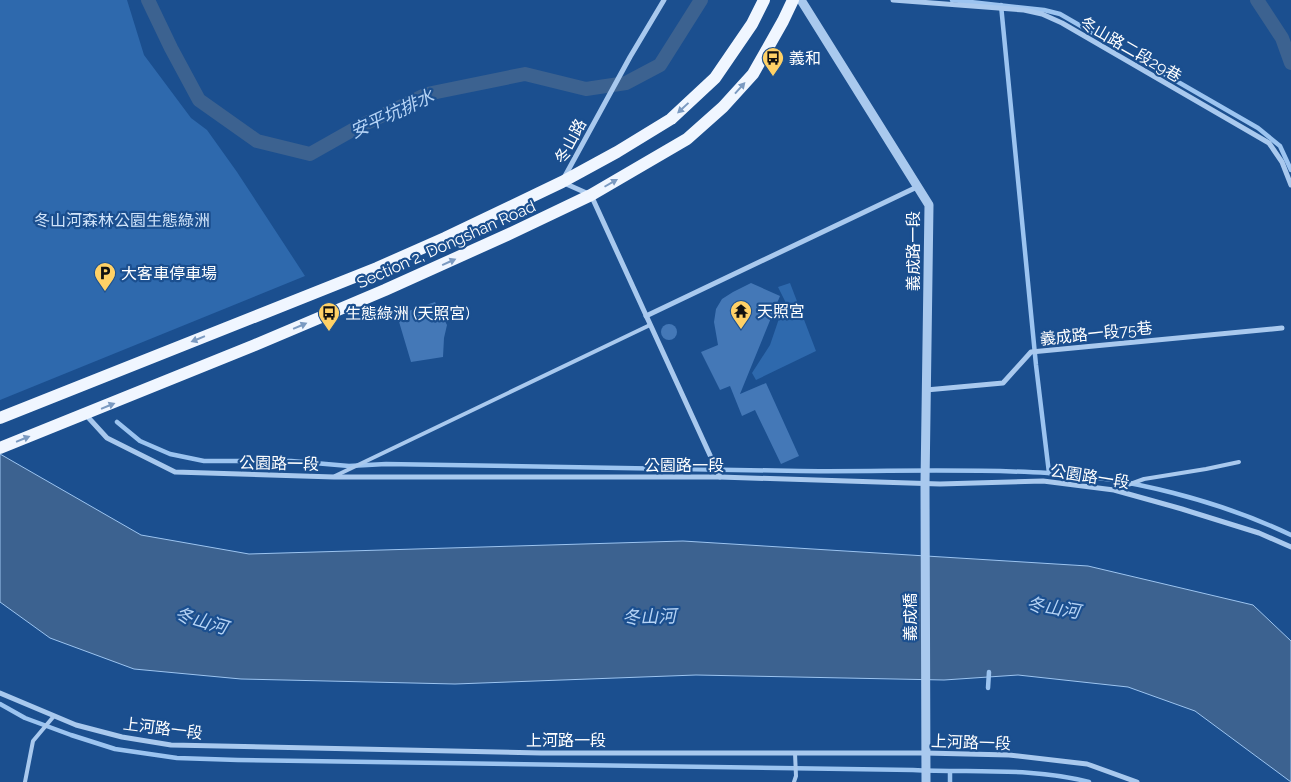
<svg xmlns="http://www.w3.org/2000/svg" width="1291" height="782" font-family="Raleway,'Noto Sans TC',sans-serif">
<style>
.green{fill:#2e69ad}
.water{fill:#3c6290;stroke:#9cc4f0}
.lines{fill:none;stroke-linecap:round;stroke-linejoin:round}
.stream{stroke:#9cc4f0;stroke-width:4.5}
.canal{stroke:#3c6290;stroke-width:14}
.building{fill:#4478b7}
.service{stroke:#a9c9ee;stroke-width:4}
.minor{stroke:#a9c9ee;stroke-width:5}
.tertiary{stroke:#a9c9ee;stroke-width:9}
.primary{stroke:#f0f6ff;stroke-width:12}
.oneway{fill:#7b9ac1}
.labels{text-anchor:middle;stroke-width:4.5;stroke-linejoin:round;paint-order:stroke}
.street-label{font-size:16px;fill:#fff;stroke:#1b4f8f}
.poi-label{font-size:16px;fill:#fff;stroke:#1b4f8f;text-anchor:start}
.park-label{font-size:16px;fill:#cfe3fa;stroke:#1b4f8f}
.water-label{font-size:18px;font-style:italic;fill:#b5d3f5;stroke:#1b4f8f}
</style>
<rect width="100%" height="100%" fill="#1b4f8f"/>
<g class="green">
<path d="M0 0H127L144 55 191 118 207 130 237 172 305 276 0 400Z"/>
<path d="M790 283 816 351 756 380 752 373 770 345 785 301 778 287Z"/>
</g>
<path class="water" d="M0 454 141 535 249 554 683 541 1088 566 1253 605 1291 641V782L1195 711 1128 687 1018 675 944 680 696 675 455 684 241 679 134 669 50 638 0 602Z"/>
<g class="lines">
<g class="stream">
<path d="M952 0 1044 10 1060 14 1258 128 1280 146 1291 170"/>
<path d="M1001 5 1036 365 1049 473"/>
<path d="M117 422 140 441 170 454 204 461H291L349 466 386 464C524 466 662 469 800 471 882 472 965 468 1048 473 1127 477 1220 501 1291 535"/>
<path d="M988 688 989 672"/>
<path d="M0 704 25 718 71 735 115 749 177 758 238 760 913 770C972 773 1032 767 1089 782"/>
<path d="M950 782V772"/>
</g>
<g class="canal">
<path d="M148 0 171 48 199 100 257 141 310 154 356 128 427 94 525 74 586 89 626 83 660 65 701 0"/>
<path d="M1257 0 1282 38 1291 63"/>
</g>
</g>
<g class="building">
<path d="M751 283 780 296 740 394 766 383 799 456 781 464 755 410 742 416 730 386 720 390 701 352 718 345 714 322 716 309 722 299 733 292Z"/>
<path d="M435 302 447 325 444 338 443 357 411 362 397 315Z"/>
<circle cx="669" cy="332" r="8"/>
</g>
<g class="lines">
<g class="service">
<path d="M335 476 650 325"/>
<path d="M1114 490 1144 479 1206 469 1239 462"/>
<path d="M25 782 33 741 54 716"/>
<path d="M794 782 796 776 795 753"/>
</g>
<g class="minor">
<path d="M893 0 1024 10 1042 14 1062 23 1269 143 1282 162 1291 185"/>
<path d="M565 176 630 57 664 0"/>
<path d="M564 183 591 195 720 477"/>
<path d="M646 316 917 187"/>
<path d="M926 390 1003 383 1031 352 1282 328"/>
<path d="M86 415 107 438 175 472 334 477H720L940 484 1043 481 1114 490 1182 509 1259 533 1291 547"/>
<path d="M0 693 76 725 122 737 171 745 541 753H925L1009 755 1087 764 1137 782"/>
</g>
<path class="tertiary" d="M801 0 929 205 925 483 926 782"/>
<g class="primary">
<path d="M0 418 377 268 445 238 562 182 617 152 671 119 715 78 752 24 764 0"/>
<path d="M0 448 255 345 385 290 507 235 591 195 687 139 723 107 753 74 783 21 793 0"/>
</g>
</g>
<defs><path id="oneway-solid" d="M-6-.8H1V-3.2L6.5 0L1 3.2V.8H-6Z" transform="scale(1.25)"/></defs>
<g class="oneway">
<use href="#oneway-solid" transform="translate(740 88) rotate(-48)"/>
<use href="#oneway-solid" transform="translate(683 108) rotate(137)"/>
<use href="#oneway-solid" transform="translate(611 183) rotate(-30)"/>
<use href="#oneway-solid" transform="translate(449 262) rotate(-24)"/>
<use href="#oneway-solid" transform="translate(300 326) rotate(-23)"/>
<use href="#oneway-solid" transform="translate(198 339) rotate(158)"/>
<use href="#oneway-solid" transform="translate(108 406) rotate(-22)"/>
<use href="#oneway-solid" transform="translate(23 439) rotate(-22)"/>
</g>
<defs>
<g id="bus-pin" transform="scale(1.125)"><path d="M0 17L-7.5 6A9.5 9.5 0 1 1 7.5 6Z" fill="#ffd166" stroke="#1b4f8f"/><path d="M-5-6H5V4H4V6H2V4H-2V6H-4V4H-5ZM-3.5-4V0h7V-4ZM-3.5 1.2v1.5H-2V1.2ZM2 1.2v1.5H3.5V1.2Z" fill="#111"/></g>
<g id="parking-pin" transform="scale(1.125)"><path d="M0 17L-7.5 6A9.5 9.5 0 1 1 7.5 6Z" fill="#ffd166" stroke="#1b4f8f"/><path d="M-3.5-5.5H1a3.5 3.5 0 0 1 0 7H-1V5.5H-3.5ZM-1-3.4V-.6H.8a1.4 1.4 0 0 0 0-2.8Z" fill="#111"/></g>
<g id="temple-pin" transform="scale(1.125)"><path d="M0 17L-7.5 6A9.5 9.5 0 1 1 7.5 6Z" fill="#ffd166" stroke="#1b4f8f"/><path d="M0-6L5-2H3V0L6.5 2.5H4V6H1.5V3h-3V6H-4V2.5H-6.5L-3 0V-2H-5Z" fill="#111"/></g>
</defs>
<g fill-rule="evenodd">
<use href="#bus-pin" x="773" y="58"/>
<use href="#parking-pin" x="105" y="273"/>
<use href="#temple-pin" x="741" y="311"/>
<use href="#bus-pin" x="329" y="313"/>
</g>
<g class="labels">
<g class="street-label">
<text transform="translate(1131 49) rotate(30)" y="6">冬山路二段29巷</text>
<text transform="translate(570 141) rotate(-62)" y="6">冬山路</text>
<text transform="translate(446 244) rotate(-24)" y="6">Section 2, Dongshan Road</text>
<text transform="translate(913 251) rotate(-90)" y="6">義成路一段</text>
<text transform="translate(1096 333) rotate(-6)" y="6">義成路一段75巷</text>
<text transform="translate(279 463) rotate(1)" y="6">公園路一段</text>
<text x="684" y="471">公園路一段</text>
<text transform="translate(1090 476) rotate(9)" y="6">公園路一段</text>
<text transform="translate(910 617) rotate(-90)" y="6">義成橋</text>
<text transform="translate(163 728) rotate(7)" y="6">上河路一段</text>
<text x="566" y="746">上河路一段</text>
<text transform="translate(971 742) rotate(2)" y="6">上河路一段</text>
</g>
<g class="poi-label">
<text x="789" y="64">義和</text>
<text x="121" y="279">大客車停車場</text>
<text x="757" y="317">天照宮</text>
<text x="345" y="319">生態綠洲 (天照宮)</text>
</g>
<g class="park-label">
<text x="122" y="226">冬山河森林公園生態綠洲</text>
</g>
<g class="water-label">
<text transform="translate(392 114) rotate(-25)" y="6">安平坑排水</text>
<text transform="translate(1053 608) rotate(9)" y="6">冬山河</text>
<text transform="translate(649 617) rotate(-2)" y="6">冬山河</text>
<text transform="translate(201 621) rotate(16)" y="6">冬山河</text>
</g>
</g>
</svg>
